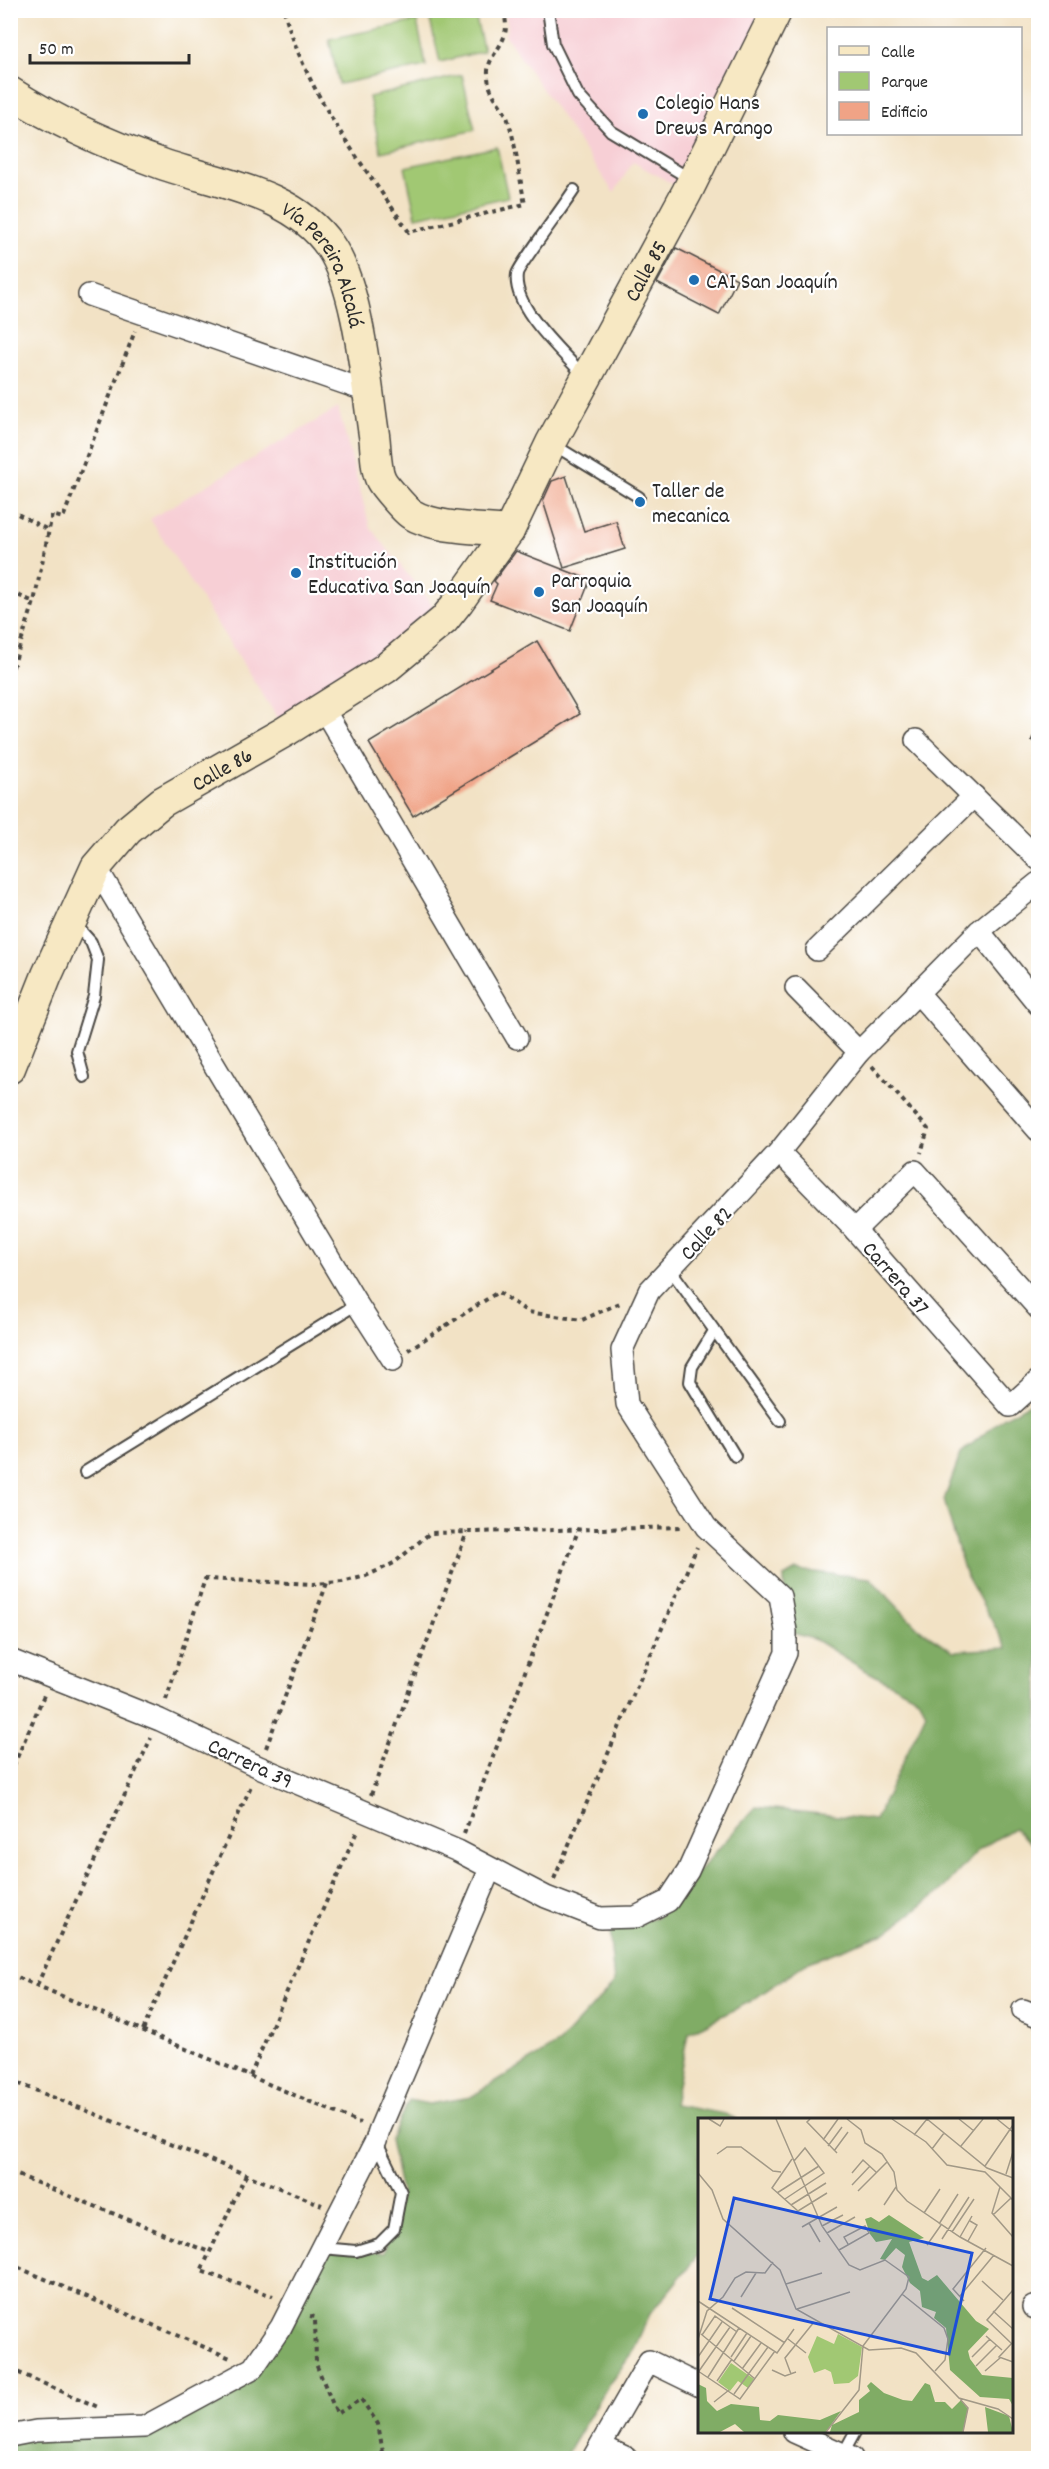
<svg xmlns="http://www.w3.org/2000/svg" width="1049" height="2469" font-family="Dekko,sans-serif">
<style>
.built{fill:#f7cfd5}
.green{fill:#a1c873;stroke:#667a4f;stroke-width:1.5}
.forest{fill:#80ac65;stroke:#566c48;stroke-width:1.5}
.building{fill:#f0a386}
.lines{fill:none;stroke-linecap:round;stroke-linejoin:round}
.lane-casing{stroke:#494642;stroke-width:14}
.street-casing{stroke:#494642;stroke-width:24}
.secondary-casing{stroke:#494642;stroke-width:33}
.path{stroke:#494642;stroke-width:4;stroke-dasharray:4.5 4.5;stroke-linecap:butt}
.lane{stroke:#fff;stroke-width:10}
.street{stroke:#fff;stroke-width:21}
.secondary{stroke:#f7e8c3;stroke-width:30}
.poi-dot{fill:#1f6fb2;stroke:#fff;stroke-width:2}
.labels{text-anchor:middle;stroke-width:4.5;stroke-linejoin:round;paint-order:stroke}
.poi-label{font-size:22px;fill:#2b2b2b;stroke:#fff;text-anchor:start}
.street-label{font-size:22px;fill:#2b2b2b;stroke:#fff}
.inset-road{fill:none;stroke:#a29987;stroke-width:1.5}
.view{fill:#1d4ed8;fill-opacity:0.15;stroke:#1d4ed8;stroke-width:3}
.inset-edge{fill:none;stroke:#2b2b2b;stroke-width:3}
</style>
<rect width="100%" height="100%" fill="#fff"/>
<filter id="ink" filterUnits="userSpaceOnUse"><feTurbulence type="fractalNoise" baseFrequency=".0167" numOctaves="2"/><feDisplacementMap in="SourceGraphic" scale="12" xChannelSelector="R" yChannelSelector="G"/><feConvolveMatrix kernelMatrix="1 2 1 2 8 2 1 2 1" color-interpolation-filters="sRGB"/></filter>
<filter id="wash" filterUnits="userSpaceOnUse"><feTurbulence type="fractalNoise" baseFrequency=".008" numOctaves="4" result="noise"/><feDisplacementMap in="SourceGraphic" scale="24" xChannelSelector="R" yChannelSelector="G"/><feGaussianBlur stdDeviation="1.35" result="paint"/><feColorMatrix in="noise" values="0 0 0 0 0 0 0 0 0 0 0 0 0 0 0 0 0 1.4 0 .05"/><feComposite in="paint" operator="in"/></filter>
<g filter="url(#wash)">
<rect width="100%" height="100%" fill="#f2e2c5"/>
<g class="built">
<path d="M504 11H777L687 192 633 162 614 193 505 35 508 26Z"/>
<path d="M338 408 370 527 444 620 286 731 150 519Z"/>
</g>
<g class="green">
<path d="M454 11H474L484 51 440 62 429 16Z"/>
<path d="M417 21 426 66 339 84 329 39Z"/>
<path d="M462 75 475 130 381 152 369 97Z"/>
<path d="M497 147 508 197 416 217 405 167Z"/>
</g>
<path class="forest" d="M1038 1399V1849L1014 1828 978 1850 942 1890 884 1934 806 1963 751 2001 688 2033 674 2105 725 2114 736 2119 700 2120 699 2254 650 2314 631 2355 609 2384 564 2458H11V2438L144 2427 250 2383 322 2248 384 2253 401 2192 390 2140 409 2100 429 2104 471 2097 559 2043 614 1983 609 1927 657 1917 756 1807 875 1820 926 1713 920 1699 863 1669 816 1640 786 1631 784 1577 796 1570 870 1578 919 1629 953 1651 1007 1648 965 1573 944 1500 961 1453 1003 1418Z"/>
<g id="blocks">
<g class="building">
<path d="M676 248 737 279 719 315 657 283Z"/>
<path d="M566 476 584 531 616 521 625 549 564 568 543 501 552 481Z"/>
<path d="M516 551 590 580 570 631 490 600 497 584 494 581Z"/>
<path d="M537 641 580 714 413 816 369 743Z"/>
</g>
</g>
</g>
<g filter="url(#ink)">
<use href="#blocks" fill-opacity="0" stroke="#494642" stroke-width="1.5"/>
<g class="lines">
<g class="lane-casing">
<g id="lane">
<path d="M548 10 553 44 578 95 611 131 692 180"/>
<path d="M574 190C566 203 518 267 517 274 512 308 563 352 584 376"/>
<path d="M554 445 639 497"/>
<path d="M74 923 91 942 98 960 94 996 77 1051 84 1077"/>
<path d="M670 1269 780 1421"/>
<path d="M714 1331 692 1367 690 1382 735 1456"/>
<path d="M85 1472 357 1304"/>
<path d="M322 2248 356 2251 379 2244 394 2229 401 2192 376 2141"/>
<path d="M843 2454 855 2432"/>
</g>
</g>
<g class="street-casing">
<g id="street">
<path d="M89 295 367 391"/>
<path d="M323 708 517 1038"/>
<path d="M916 740 1038 859"/>
<path d="M96 867 357 1304 393 1360"/>
<path d="M979 931 1038 1004"/>
<path d="M817 950 974 796"/>
<path d="M796 988 859 1052"/>
<path d="M917 992 1038 1130"/>
<path d="M779 1152 855 1230 1010 1406 1038 1381"/>
<path d="M855 1230 915 1171 1038 1308"/>
<path d="M10 1660 160 1720 259 1767 458 1851 546 1897 600 1918 636 1917 668 1901 688 1871 786 1653V1631L780 1596 706 1527 627 1404 622 1350 649 1291 779 1152 859 1052 979 931 1038 883"/>
<path d="M1023 2010 1038 2016"/>
<path d="M1033 2307 1038 2309"/>
<path d="M794 2432 852 2458"/>
<path d="M10 2436 36 2431 144 2427 253 2368 281 2327 376 2141 379 2131 490 1869"/>
<path d="M601 2446 627 2458"/>
<path d="M593 2458 649 2361 700 2386"/>
</g>
</g>
<g class="secondary-casing">
<g id="secondary">
<path id="s1" d="M10 92C58 123 108 145 162 164 219 184 293 192 330 246 359 288 366 383 374 435 376 448 375 468 381 480 384 486 405 510 411 514 435 529 481 528 509 531"/>
<path id="s2" d="M10 1068 47 975 96 867 128 830 162 802 286 731 386 668 444 620 459 601 509 531 551 443 687 192 777 10"/>
</g>
</g>
<g class="path">
<path d="M284 10C306 94 361 162 409 232L525 204C519 177 516 142 507 117 501 103 488 94 488 75 486 51 515 45 503 10"/>
<path d="M10 510 48 530"/>
<path d="M10 592 34 602"/>
<path d="M10 676 34 602 52 515 63 518 135 331"/>
<path d="M1038 729 1033 740 1038 746"/>
<path d="M872 1066 928 1129 921 1153"/>
<path d="M408 1350 498 1292 528 1312 582 1320 620 1303"/>
<path d="M166 1700 205 1579 313 1584 342 1582 366 1576 394 1563 430 1533 682 1527"/>
<path d="M266 1748 327 1583"/>
<path d="M10 1774 44 1695"/>
<path d="M371 1795 467 1532"/>
<path d="M464 1834 579 1528"/>
<path d="M554 1879 697 1547"/>
<path d="M10 1974 360 2123"/>
<path d="M37 1985 151 1738"/>
<path d="M143 2030 251 1786"/>
<path d="M250 2076 358 1829"/>
<path d="M10 2080 322 2205"/>
<path d="M10 2172 209 2252"/>
<path d="M246 2175 201 2271 273 2296"/>
<path d="M10 2264 230 2358"/>
<path d="M310 2316 315 2317 316 2364 337 2414 361 2399 378 2424 384 2458"/>
<path d="M10 2369 98 2407"/>
</g>
<use href="#lane" class="lane"/>
<use href="#street" class="street"/>
<use href="#secondary" class="secondary"/>
</g>
</g>
<g class="poi-dot">
<circle cx="643" cy="114" r="6"/>
<circle cx="694" cy="280" r="6"/>
<circle cx="640" cy="502" r="6"/>
<circle cx="296" cy="573" r="6"/>
<circle cx="539" cy="592" r="6"/>
</g>
<g class="labels">
<g class="poi-label">
<text x="655" y="109">Colegio Hans<tspan x="655" dy="25">Drews Arango</tspan></text>
<text x="706" y="288">CAI San Joaquín</text>
<text x="652" y="497">Taller de<tspan x="652" dy="25">mecanica</tspan></text>
<text x="308" y="568">Institución<tspan x="308" dy="25">Educativa San Joaquín</tspan></text>
<text x="551" y="587">Parroquia<tspan x="551" dy="25">San Joaquín</tspan></text>
</g>
<g class="street-label">
<text dy="8" stroke="none"><textPath href="#s1" startOffset="372">Vía Pereira Alcalá</textPath></text>
<text dy="8" stroke="none"><textPath href="#s2" startOffset="1052">Calle 85</textPath></text>
<text dy="8" stroke="none"><textPath href="#s2" startOffset="380">Calle 86</textPath></text>
<text transform="translate(705 1232) rotate(-47)" y="8">Calle 82</text>
<text transform="translate(897 1277) rotate(49)" y="8">Carrera 37</text>
<text transform="translate(251 1762) rotate(25)" y="8">Carrera 39</text>
</g>
</g>
<g transform="translate(698 2118)">
<rect width="315" height="315" fill="#f2e2c5"/>
<path d="M140 216 164 229 160 258 151 265 136 266 133 254 127 251 116 255 110 239 119 218 136 226ZM33 245 56 261 50 270 40 263 32 273 20 264Z" fill="#a1c873"/>
<path d="M191 97 226 120 211 124 224 160 230 163 239 157 278 203 291 211 270 233 272 241 284 257 315 260V288L311 281 282 279 252 252 248 210 236 200 238 194 224 189 222 173 212 165 204 149 207 137 198 130 187 142 182 141 194 121 178 124 172 116 167 101 173 99 181 104ZM173 264 186 275 205 282 214 283 227 265 232 267 237 284H247L254 291 263 282 270 291 265 314H132L134 307 161 294V282L172 273 169 268ZM0 266 8 270 9 283 19 293 33 286 61 289 62 302 72 303 80 297 122 302 143 293 128 314H46L37 306 22 314H0ZM287 289 311 298 315 314H290Z" fill="#80ac65"/>
<path class="inset-road" d="M11 1 22 8 26 1M78 1 124 108 151 147 162 152 187 142 211 159 208 171 165 228M112 1 109 4 139 35M149 1 163 12 167 25 184 36 196 54 199 72 209 83 262 119 315 148M194 1 228 24 249 47 287 54 315 82M229 1 289 50 315 60M261 1 276 13M299 1 315 14M216 17 229 1M125 22 140 1M130 28 144 9M263 28 285 1M234 31 246 15M136 33 150 14M19 36 29 29H43L75 53 83 54M94 41 74 70 100 93 129 75M287 48 315 7M0 55 14 72 25 101 82 152 98 191 171 232 203 230 218 235 261 280 300 291 315 301M154 55 165 42 178 54M308 56 315 34M154 67 172 48M302 69 294 95 315 119M160 73 189 44M79 75 121 48M87 81 126 55 107 30 96 43M93 87 128 65M186 87 198 69M226 95 242 71M295 97 313 80M111 105 122 124M241 106 260 76M124 108 145 97M104 109 139 89M254 114 276 81M129 115 157 99M262 119 274 98M244 121 271 79M270 123 279 107 272 103M229 127 243 107M141 132 171 115 167 108 146 119 150 126M284 163 305 182M88 166 124 155M204 176 246 210 250 221 247 242 237 253M262 178 296 137M43 179 58 155M0 183 79 235 96 211M266 183 255 171 288 130M34 190 87 225M99 191 152 174M295 193 315 211M3 216 57 261M4 217 17 198 39 214M288 218 304 232M0 221 9 193 25 179 37 160 48 154 67 155 75 144M90 221 108 235M313 225 289 202 315 172M314 225 301 239 315 244M0 239 24 204M33 239 49 215M274 239 292 221M36 243 53 218M278 248 299 227M44 251 63 225M74 252 87 258 98 254M0 253 42 281 77 233M1 253 32 209M287 253 302 240M93 256 87 240 116 204M10 259 41 210M19 263 34 241M36 276 70 229M262 281 270 290 265 314M16 284 31 272M128 314 161 272 165 228"/>
<path class="view" d="M36 80 274 135 251 236 12 181Z"/>
<rect width="315" height="315" class="inset-edge"/>
</g>
<rect width="1049" height="2469" fill="none" stroke="#fff" stroke-width="36"/>
<rect x="827" y="27" width="195" height="108" fill="#ffffff" stroke="#aaaaaa" stroke-width="1.5"/>
<rect x="839" y="46" width="30" height="9" fill="#f7e8c3" stroke="#aaaaaa" stroke-width="1.5"/>
<text x="881" y="57" font-size="18" fill="#2b2b2b">Calle</text>
<rect x="839" y="72" width="30" height="18" fill="#a1c873" stroke="#aaaaaa" stroke-width="1.5"/>
<text x="881" y="87" font-size="18" fill="#2b2b2b">Parque</text>
<rect x="839" y="102" width="30" height="18" fill="#f0a386" stroke="#aaaaaa" stroke-width="1.5"/>
<text x="881" y="117" font-size="18" fill="#2b2b2b">Edificio</text>
<path d="M30 54v9h159v-9" fill="none" stroke="#2b2b2b" stroke-width="3"/>
<text x="39" y="54" font-size="18" fill="#2b2b2b" stroke="#ffffff" stroke-width="4.5" paint-order="stroke">50 m</text>
</svg>
